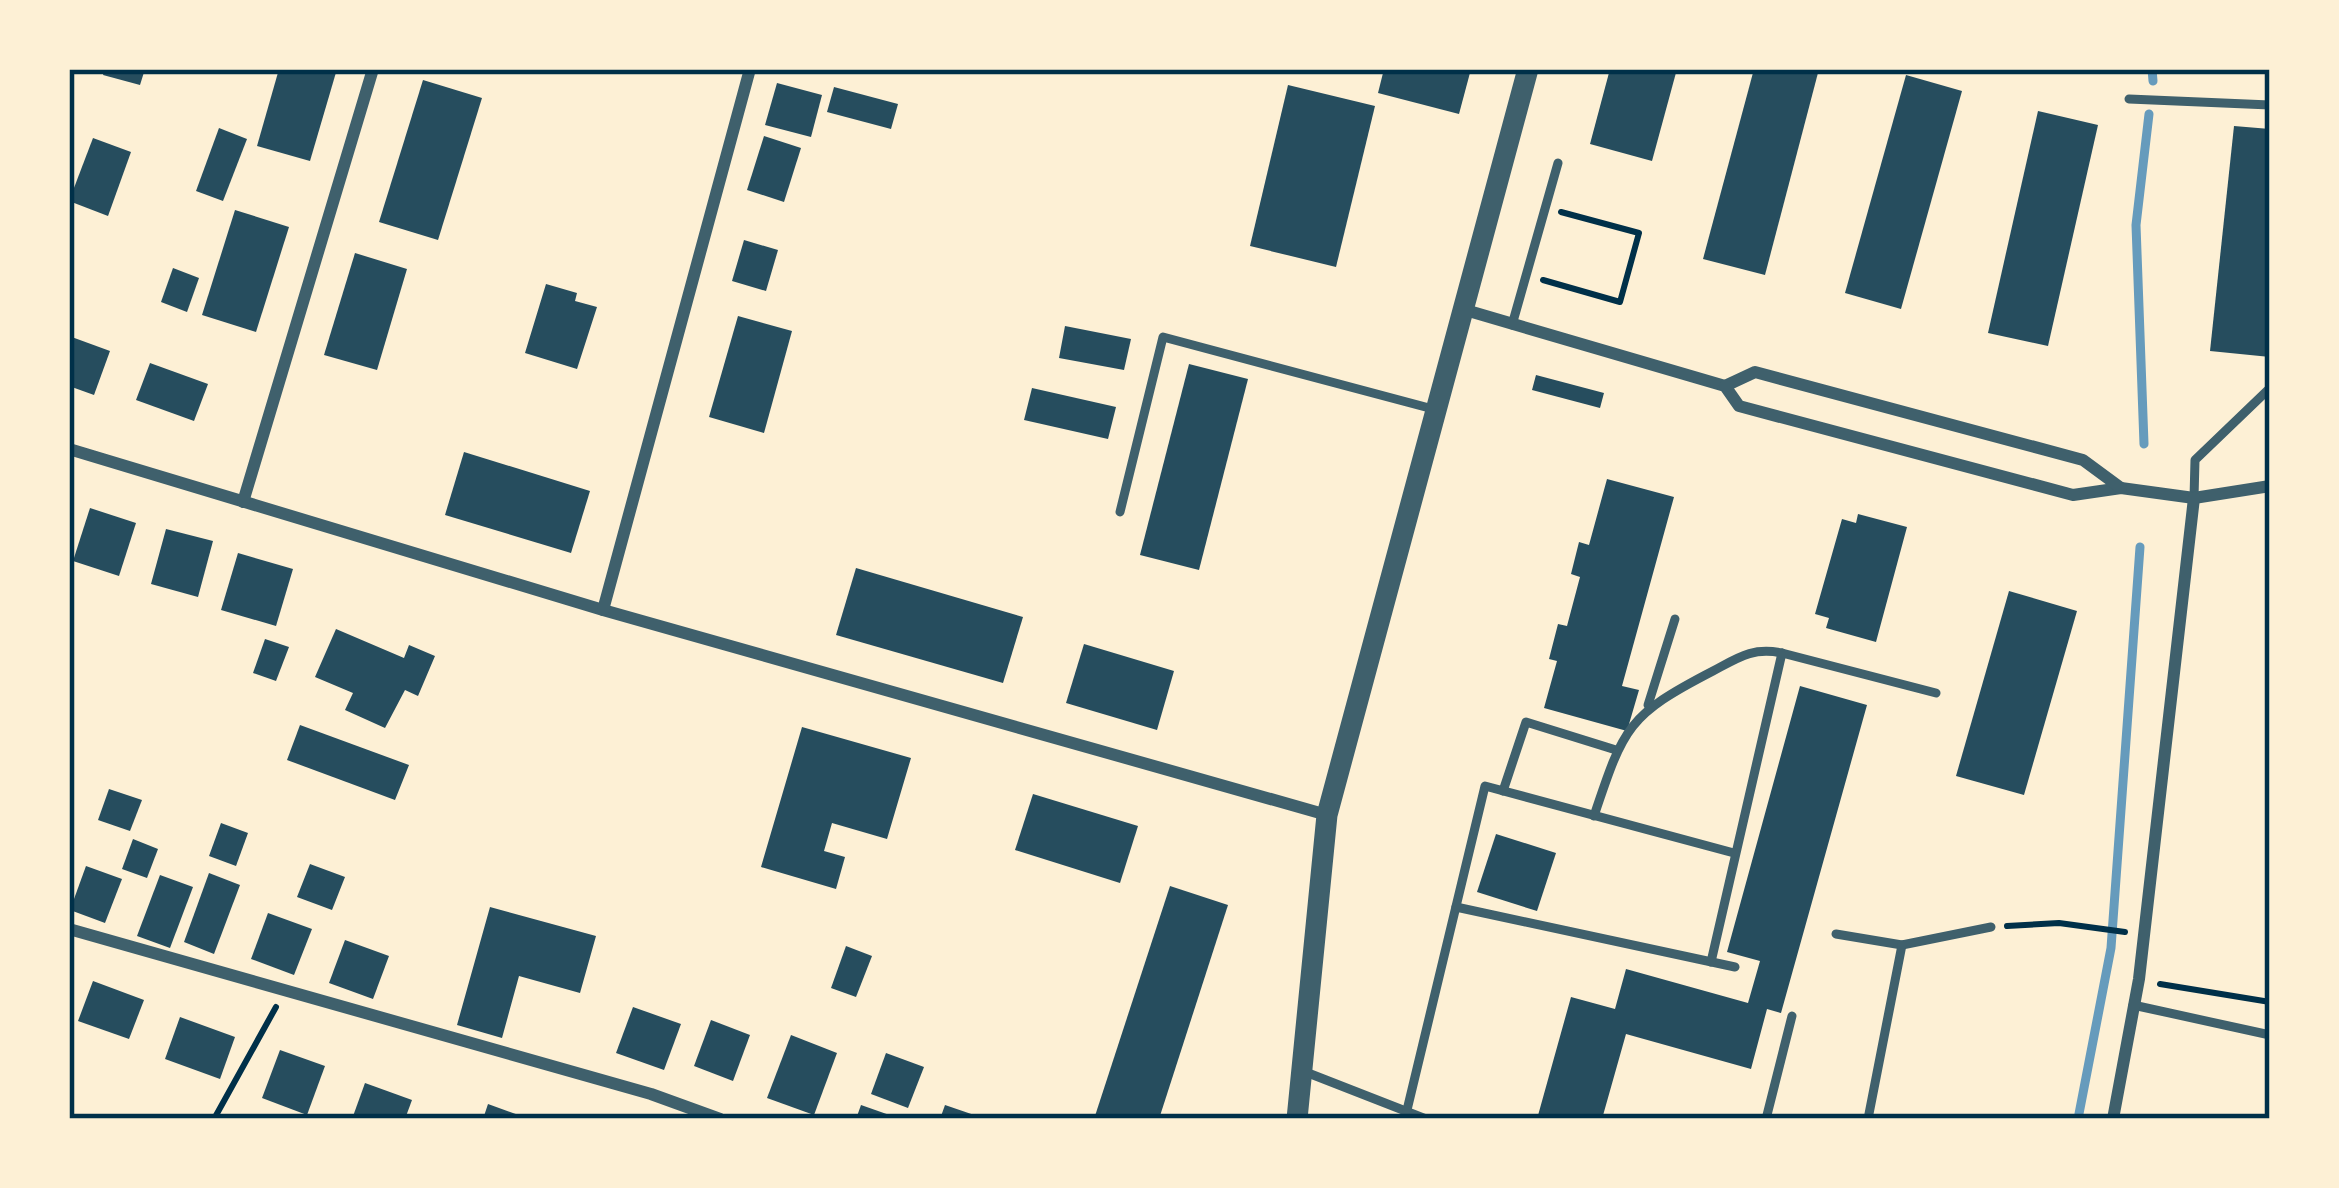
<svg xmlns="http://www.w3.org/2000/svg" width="2339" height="1188" font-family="Inter,sans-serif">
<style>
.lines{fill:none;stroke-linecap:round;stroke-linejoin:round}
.stream{stroke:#669bbc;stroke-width:9}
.building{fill:#264d5e}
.path{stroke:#003049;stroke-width:6}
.service{stroke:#3f606c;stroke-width:9}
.minor{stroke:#3f606c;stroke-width:12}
.tertiary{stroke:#3f606c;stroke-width:21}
.neatline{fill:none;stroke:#003049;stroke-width:4.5}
</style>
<rect width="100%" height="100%" fill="#fdf0d5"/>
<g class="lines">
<g class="stream">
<path d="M2152 69 2153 81"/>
<path d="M2144 444 2136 225 2149 114"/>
<path d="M2078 1119 2111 948 2140 547"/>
</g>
</g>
<g class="building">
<path d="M105 69H145L140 85 103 75Z"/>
<path d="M279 69H337L310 161 257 146Z"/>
<path d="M1384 69H1471L1459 114 1378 93Z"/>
<path d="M1610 69H1677L1652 161 1590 144Z"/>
<path d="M1754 69H1819L1765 275 1703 259Z"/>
<path d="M1906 75 1962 91 1901 309 1845 293Z"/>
<path d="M423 80 482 98 438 240 379 222Z"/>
<path d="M777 83 822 95 811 137 765 125Z"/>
<path d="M1288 85 1375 106 1336 267 1250 246Z"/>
<path d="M834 87 898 104 891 129 827 112Z"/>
<path d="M2038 111 2098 125 2048 346 1988 333Z"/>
<path d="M2234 126 2270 129V357L2210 351Z"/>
<path d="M219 128 247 139 223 201 196 191Z"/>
<path d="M764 136 801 148 784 202 747 190Z"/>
<path d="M93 138 131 152 108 216 69 201Z"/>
<path d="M235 210 289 227 256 332 202 315Z"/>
<path d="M744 240 778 250 766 291 732 281Z"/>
<path d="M355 253 407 269 377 370 324 355Z"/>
<path d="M173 268 199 278 187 312 161 302Z"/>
<path d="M546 284 577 293 575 301 597 307 577 369 525 353Z"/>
<path d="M738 316 792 331 764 433 709 417Z"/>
<path d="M1065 326 1131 339 1124 370 1059 358Z"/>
<path d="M69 336 110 351 94 395 69 386Z"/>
<path d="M150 363 208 384 194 421 136 400Z"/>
<path d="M1189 364 1248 379 1199 570 1140 555Z"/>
<path d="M1536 375 1604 393 1600 408 1532 390Z"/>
<path d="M1032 388 1116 407 1108 439 1024 420Z"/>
<path d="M464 452 590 491 571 553 445 515Z"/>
<path d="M1607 479 1674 497 1622 686 1639 690 1627 731 1544 708 1557 661 1549 659 1558 624 1567 626 1580 577 1571 574 1579 542 1589 545Z"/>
<path d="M90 508 136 523 119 576 73 561Z"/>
<path d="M1858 514 1907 527 1876 642 1826 628 1829 618 1815 614 1842 519 1856 523Z"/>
<path d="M166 529 213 541 198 597 151 584Z"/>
<path d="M238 553 293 569 276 626 221 610Z"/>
<path d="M856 568 1023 617 1003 683 836 635Z"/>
<path d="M2009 591 2077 611 2024 795 1956 776Z"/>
<path d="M336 629 404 658 409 645 435 656 418 696 405 690 385 728 345 710 353 693 315 677Z"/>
<path d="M265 639 289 647 276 681 253 673Z"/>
<path d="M1084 644 1174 671 1157 730 1066 703Z"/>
<path d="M1800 686 1867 705 1781 1013 1767 1009 1751 1069 1626 1034 1602 1119H1537L1571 997 1615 1009 1626 969 1748 1003 1760 961 1727 952Z"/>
<path d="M300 725 409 765 395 800 287 760Z"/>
<path d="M802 727 911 758 887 839 832 823 824 851 845 857 836 889 761 867Z"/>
<path d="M109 789 142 800 130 831 98 820Z"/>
<path d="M1033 794 1138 826 1120 883 1015 850Z"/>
<path d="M221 823 248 833 236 866 209 856Z"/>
<path d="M1496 834 1556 853 1537 911 1477 892Z"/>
<path d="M133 839 158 849 147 878 122 869Z"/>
<path d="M310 864 345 877 332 910 297 897Z"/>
<path d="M86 866 122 879 105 923 70 910Z"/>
<path d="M209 873 240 885 214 954 184 942Z"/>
<path d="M160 875 193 887 170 948 137 936Z"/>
<path d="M1170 886 1228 905 1159 1119H1094Z"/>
<path d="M490 907 596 936 580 993 519 976 502 1038 457 1025Z"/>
<path d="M268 913 312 929 294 975 251 959Z"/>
<path d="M345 940 389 956 373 999 329 983Z"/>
<path d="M846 946 872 956 856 997 831 988Z"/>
<path d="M93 981 144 1000 129 1039 78 1021Z"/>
<path d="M633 1007 681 1024 664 1070 616 1053Z"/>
<path d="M180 1017 235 1037 220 1079 165 1059Z"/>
<path d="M711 1020 750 1035 733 1081 694 1066Z"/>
<path d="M791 1035 837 1053 814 1115 767 1098Z"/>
<path d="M280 1050 325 1066 307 1115 262 1098Z"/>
<path d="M886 1053 924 1067 908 1108 871 1094Z"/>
<path d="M365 1083 412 1100 405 1119H352Z"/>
<path d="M488 1104 527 1118V1119H483Z"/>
<path d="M861 1105 898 1118V1119H856Z"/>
<path d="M945 1105 983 1118V1119H940Z"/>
</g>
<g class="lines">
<g class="path">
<path d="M1543 280 1620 302 1639 233 1561 212"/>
<path d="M2007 926 2059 923 2125 932"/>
<path d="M2160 984 2270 1002"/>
<path d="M214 1119 276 1007"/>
</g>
<g class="service">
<path d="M2129 99 2270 105"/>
<path d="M1512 325 1558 163"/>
<path d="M2194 498 2195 460 2270 388"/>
<path d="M1120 512 1163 337 1433 409"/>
<path d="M1648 705 1675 619"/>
<path d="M1503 791 1526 722 1616 750"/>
<path d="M1594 816C1624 726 1628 715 1713 671 1739 657 1753 647 1782 653"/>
<path d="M1456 907 1735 967"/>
<path d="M1836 934 1902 945 1991 927"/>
<path d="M1711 962 1782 653 1936 693"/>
<path d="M2133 1005 2270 1035"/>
<path d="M1303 1071 1426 1119"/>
<path d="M1407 1110 1485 786 1734 853"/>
<path d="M1766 1119 1792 1016"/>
<path d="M1868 1119 1902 945"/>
</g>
<g class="minor">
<path d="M1462 309 1725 386 1739 406 2073 495 2121 488 2194 498 2270 486"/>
<path d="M1725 386 1755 372 2083 460 2121 488"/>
<path d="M69 449 603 610 1327 815"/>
<path d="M243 502 373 69"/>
<path d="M603 610 750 69"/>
<path d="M69 929 651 1094 720 1119"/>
<path d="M2113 1119 2139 979 2194 498"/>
</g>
<path class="tertiary" d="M1297 1119 1327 815 1528 69"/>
</g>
<rect width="2339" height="1188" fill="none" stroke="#fdf0d5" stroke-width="144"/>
<rect x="72" y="72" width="2195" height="1044" class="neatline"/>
</svg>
